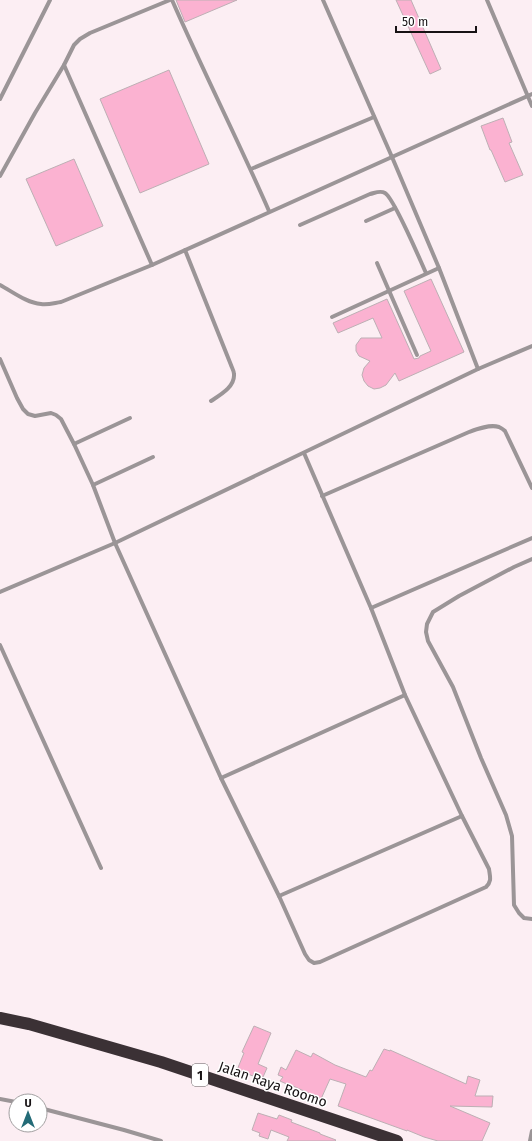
<svg xmlns="http://www.w3.org/2000/svg" width="532" height="1141" font-family="'Fira Sans',sans-serif">
<style>
.building{fill:#fbb2d1;stroke:#bdafb4}
.lines{fill:none;stroke-linecap:round;stroke-linejoin:round}
.lane{stroke:#9b9597;stroke-width:4}
.highway{stroke:#3b3135;stroke-width:12}
.labels{text-anchor:middle;stroke-width:3;stroke-linejoin:round;paint-order:stroke}
.shield{fill:#fff;stroke:#5d595a;stroke-width:1}
.shield-label{font-size:13px;font-weight:bold;fill:#171214}
.street-label{font-size:14px;fill:#171214;stroke:#fff}
</style>
<rect width="100%" height="100%" fill="#fceef3"/>
<g class="building">
<path d="M176 0H237L185 22Z"/>
<path d="M396 0H411L441 69 430 74Z"/>
<path d="M169 70 209 164 140 193 100 99Z"/>
<path d="M503 118 512 142 509 143 523 175 505 182 491 150H490L481 126Z"/>
<path d="M74 159 103 226 56 246 26 179Z"/>
<path d="M431 279 464 352 399 381 395 373 386 385 380 388 374 389 368 386 364 381 362 375 364 368 370 361 359 356 356 351V345L361 338H382L373 318 338 333 333 323 387 299 414 359 419 358 420 356 431 351 404 291Z"/>
<path d="M254 1026 271 1033 258 1064 267 1068 263 1077 254 1073 253 1076 237 1070 244 1053 242 1052Z"/>
<path d="M384 1049 390 1051V1050L466 1084 468 1076 480 1080 475 1096H493L492 1107 450 1106 490 1123 482 1141H438L424 1137 407 1130V1131L338 1106 346 1084 330 1079 321 1099 291 1085V1086L280 1081 283 1077 278 1075 281 1067 286 1070 296 1050 311 1057 313 1053 335 1065 366 1077 370 1070 372 1071Z"/>
<path d="M258 1113 277 1119 279 1115 292 1120 291 1122 320 1133V1134L336 1140 335 1141H287L289 1137 271 1130 268 1139 259 1136 260 1133 252 1130Z"/>
</g>
<g class="lines">
<g class="lane">
<path d="M172 0C203 71 238 140 269 211"/>
<path d="M323 0 392 157 439 268 478 369"/>
<path d="M487 0 532 106"/>
<path d="M64 65 152 265"/>
<path d="M0 99 50 0"/>
<path d="M251 169 374 117"/>
<path d="M0 176 35 113 64 65 74 45 80 39 90 33 170 0"/>
<path d="M366 221 395 208"/>
<path d="M300 225 370 194C375 193 380 190 385 193 394 198 420 260 426 273"/>
<path d="M185 250 231 365C232 368 234 371 234 374 235 387 220 395 211 401"/>
<path d="M377 263 417 355"/>
<path d="M0 285C13 292 27 303 41 304 48 305 54 303 61 302L152 265 532 94"/>
<path d="M332 317 439 268"/>
<path d="M0 359 17 398 23 409 28 414 35 416 51 413 56 415 61 419 74 444 93 485 115 543 221 778 279 896 305 954 309 960 314 963 320 962 486 887C492 881 490 877 489 869L462 816 405 695 371 608 304 453"/>
<path d="M74 444 130 418"/>
<path d="M93 485 153 457"/>
<path d="M322 496 469 432C477 429 490 424 499 427 501 428 503 429 505 431L532 488"/>
<path d="M532 559 514 567 459 596 433 612 427 624 426 632 428 641 453 687 481 758 506 815 512 836 514 905 519 913 524 918 532 919"/>
<path d="M0 592 115 543 478 369 532 346"/>
<path d="M371 608 532 538"/>
<path d="M0 645 101 868"/>
<path d="M221 778 405 695"/>
<path d="M279 896 462 816"/>
<path d="M0 1099 16 1102"/>
<path d="M40 1108 124 1130 161 1141"/>
<path d="M530 1141 532 1131"/>
</g>
<path class="highway" d="M0 1018 29 1024 161 1062 397 1141"/>
</g>
<g class="labels">
<rect class="shield" x="192" y="1064" width="16" height="22" rx="3"/>
<g class="shield-label">
<text x="200" y="1080">1</text>
</g>
<g class="street-label">
<text transform="translate(273 1084) rotate(19)" y="5">Jalan Raya Roomo</text>
</g>
</g>
<g transform="translate(28 1113)"><circle r="19" fill="#ffffff" stroke="#a2a0a1"/>
<path d="M0-3L7 15L0 10L-7 15Z" fill="#236b77"/>
<text y="-6" font-size="11" font-weight="bold" text-anchor="middle" fill="#171214">U</text>
</g>
<path d="M396 26v6h80v-6" fill="none" stroke="#171214" stroke-width="2"/>
<text x="402" y="26" font-size="12" fill="#171214" stroke="#ffffff" stroke-width="3" paint-order="stroke">50 m</text>
</svg>
